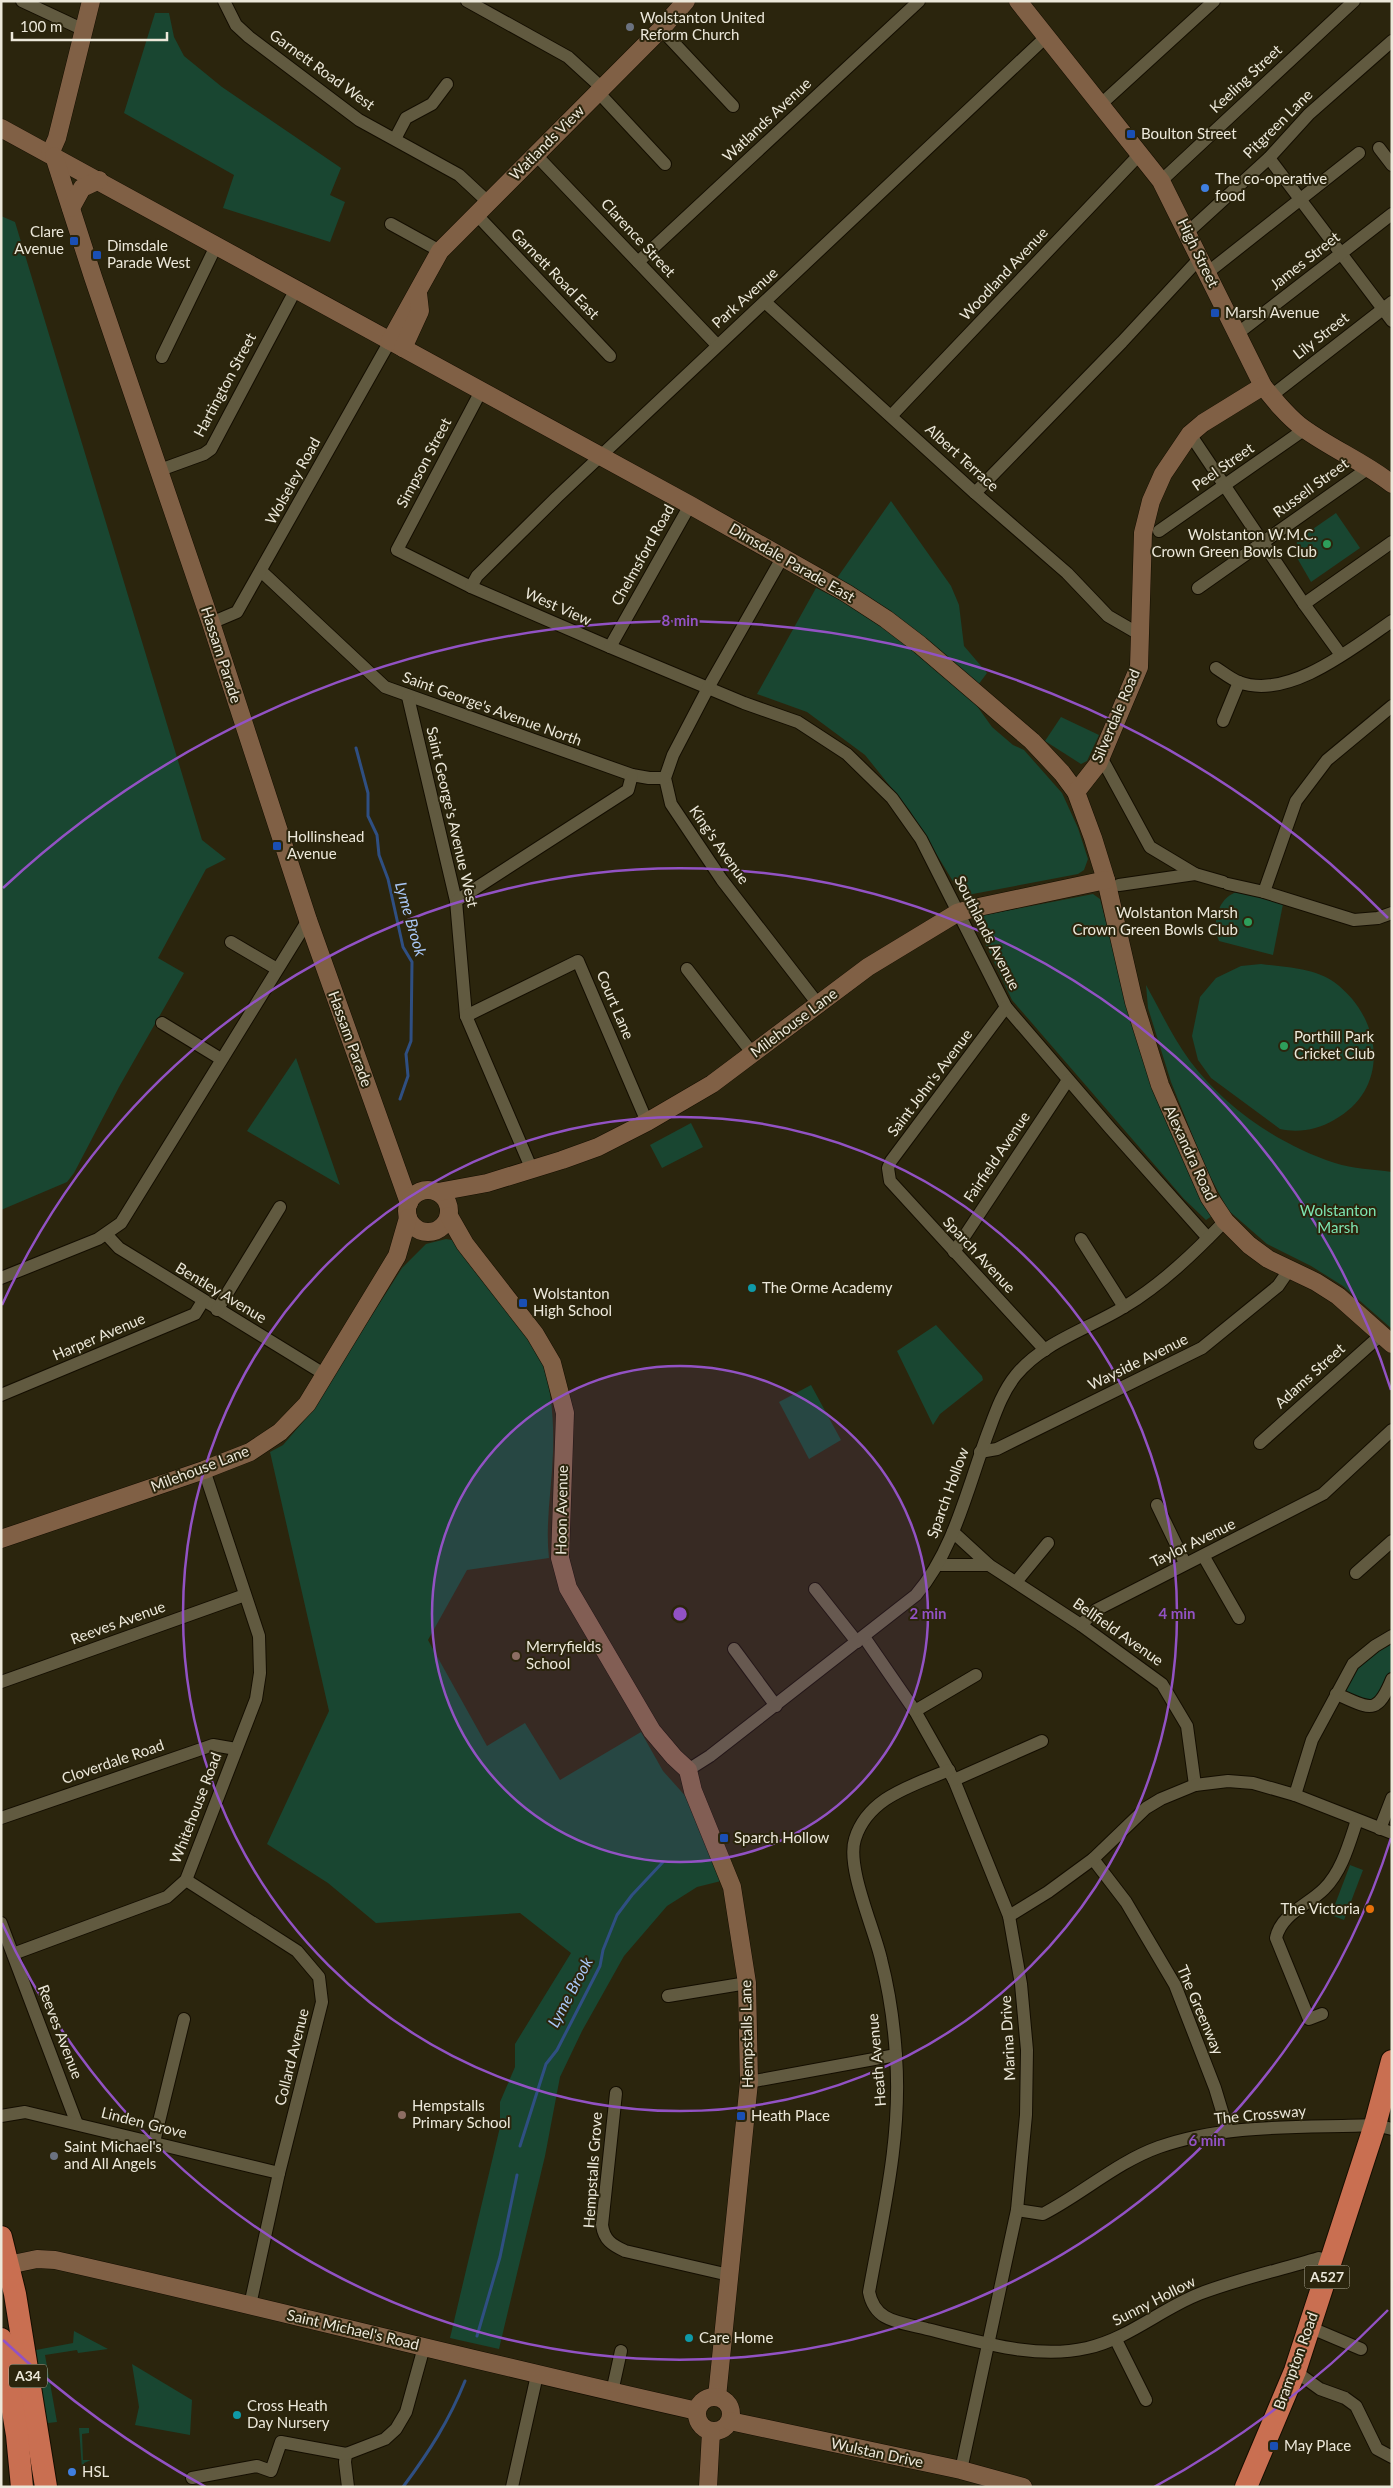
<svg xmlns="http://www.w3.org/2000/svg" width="1393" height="2488" font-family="Lato,sans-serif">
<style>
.green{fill:#194631}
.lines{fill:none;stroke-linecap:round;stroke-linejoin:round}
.stream{stroke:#2f4f82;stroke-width:3}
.street-casing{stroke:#140e00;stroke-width:14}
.secondary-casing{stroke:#140e00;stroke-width:19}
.highway-casing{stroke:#140e00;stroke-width:24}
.street{stroke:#615a40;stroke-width:12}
.secondary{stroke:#806045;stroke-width:18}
.highway{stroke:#c96f51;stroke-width:22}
.ring{fill:none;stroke:#9252c4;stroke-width:2.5}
.worship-dot{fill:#6b7280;stroke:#2b250d;stroke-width:2}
.transit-dot{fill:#1a4fb4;stroke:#2b250d;stroke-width:2}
.shop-dot{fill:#3f7fe0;stroke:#2b250d;stroke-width:2}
.leisure-dot{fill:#2e9e5b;stroke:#2b250d;stroke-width:2}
.culture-dot{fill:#0f9aa8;stroke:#2b250d;stroke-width:2}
.education-dot{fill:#8d6e63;stroke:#2b250d;stroke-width:2}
.food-dot{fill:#e8710a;stroke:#2b250d;stroke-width:2}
.labels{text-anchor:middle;stroke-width:4;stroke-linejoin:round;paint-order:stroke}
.shield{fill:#2b250d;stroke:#b2ae9c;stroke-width:1}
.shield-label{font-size:14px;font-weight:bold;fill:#ece8da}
.poi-label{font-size:15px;fill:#ece8da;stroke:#2b250d;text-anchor:start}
.street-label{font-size:15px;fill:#ece8da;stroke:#2b250d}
.park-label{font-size:15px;fill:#7de5b2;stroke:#2b250d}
.water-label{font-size:16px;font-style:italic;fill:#a9c7f6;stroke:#2b250d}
.centre{fill:#9252c4;stroke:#2b250d;stroke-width:2.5}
.ring-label{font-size:15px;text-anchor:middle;font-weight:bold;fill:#9252c4;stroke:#2b250d;stroke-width:4;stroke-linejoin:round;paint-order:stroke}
</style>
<rect width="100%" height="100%" fill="#2b250d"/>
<g class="green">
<path d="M155 13H169L174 37 184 56 222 87 341 168 330 195 345 202 330 242 223 208 234 175 124 113Z"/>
<path d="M1 216 15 222 202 840 226 859 206 869 158 958 184 973 119 1087 74 1173 67 1182 1 1210Z"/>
<path d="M891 501 951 586 959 605 964 646 987 673 978 685 837 578Z"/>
<path d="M1336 513 1360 548 1311 582 1296 556 1297 540Z"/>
<path d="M816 588 867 613 972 699 992 727 1013 745 1024 750 1062 793 1078 828 1088 859 1084 870 1078 874 962 896 910 811 865 755 807 712 757 694Z"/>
<path d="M1061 717 1099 735 1087 761 1081 764 1045 741Z"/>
<path d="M1237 892 1248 893 1283 904 1273 955 1219 941C1211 924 1218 897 1237 892Z"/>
<path d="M1093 894 1100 899 1129 1012 1212 1216 1206 1220 1184 1199 1012 1000 976 924 980 916Z"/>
<path d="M1261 964C1285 967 1314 968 1334 982 1383 1018 1391 1089 1334 1120 1317 1130 1298 1133 1280 1129L1211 1078 1198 1060 1192 1036 1200 997 1216 978 1241 966Z"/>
<path d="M1146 985C1160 1010 1173 1038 1190 1061 1225 1108 1280 1145 1335 1163 1353 1169 1373 1169 1392 1172V1329L1343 1286 1311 1266 1267 1244 1228 1210 1206 1169 1171 1082 1148 1008Z"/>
<path d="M296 1058 340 1185 247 1131Z"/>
<path d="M691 1123 703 1147 662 1168 650 1145Z"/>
<path d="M446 1239 452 1240 461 1246C489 1282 525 1318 542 1361 552 1390 554 1422 553 1452 552 1487 545 1523 549 1558L467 1570 428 1640 487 1746 525 1723 560 1780 641 1732 663 1771 689 1800 725 1880 697 1887 667 1906 624 1956 582 2031 560 2077 545 2156 499 2349 450 2338 500 2127V2102L515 2067V2044L571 1953 520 1913 376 1923 328 1883 267 1844 329 1711 270 1452 283 1445 308 1416 402 1268 426 1244Z"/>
<path d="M936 1325 982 1376 983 1380 940 1414 933 1425 897 1351Z"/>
<path d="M811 1385 841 1440 809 1459 779 1402Z"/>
<path d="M1392 1636V1679L1376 1706 1336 1694 1353 1664Z"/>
<path d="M1350 1865 1363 1870 1344 1920 1331 1915Z"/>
<path d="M74 2331 108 2349 78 2353 77 2350 45 2355 57 2422 48 2423 46 2421 36 2350 73 2343Z"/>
<path d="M132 2364 192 2400 190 2435 135 2425 139 2407Z"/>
<path d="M79 2428H89V2433L82 2434 83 2460H91L84 2463V2469H82Z"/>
</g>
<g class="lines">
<g class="stream">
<path d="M356 748 368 793V816L377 835 379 855 388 879 403 947 412 962 411 1041 406 1054 408 1076 400 1099"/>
<path d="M520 2146 546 2064 557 2050 600 1966 603 1950 617 1915 632 1895 663 1862"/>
<path d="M477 2336 500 2257 517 2175"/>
<path d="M403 2487C429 2452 449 2421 465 2381"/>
</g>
<g class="street-casing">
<g id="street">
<path d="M22 1 84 30"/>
<path d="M224 1 236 25 249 37 359 120 459 175 488 202"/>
<path d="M467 1 568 57 602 88"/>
<path d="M661 29 733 106"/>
<path d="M598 92 665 164"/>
<path d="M1100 105 1214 1"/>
<path d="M395 139 406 118 432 104 447 84"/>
<path d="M1379 148 1392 165"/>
<path d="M535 154 717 345"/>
<path d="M1269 158 1392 321"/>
<path d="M1161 181 1354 1"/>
<path d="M476 214 610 356"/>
<path d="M391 224 440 251"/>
<path d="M1188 232 1269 158 1309 114 1392 41"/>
<path d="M638 262 919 1"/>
<path d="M1207 273 1359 153"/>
<path d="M765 302 975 493 1067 573 1108 616 1139 634"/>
<path d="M1237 334 1392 214"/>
<path d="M162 357 217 244"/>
<path d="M481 391 397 550 471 587 610 647 744 703 798 722 847 754 892 798 921 839 1006 1007 1110 1128 1208 1238"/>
<path d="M1271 396 1392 302"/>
<path d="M891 416 1140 154"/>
<path d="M1190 434 1304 604 1341 655"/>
<path d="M160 470 204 454 211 449 296 289"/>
<path d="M975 493 1122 342 1199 259"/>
<path d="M1159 531 1305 429"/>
<path d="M782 558 708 688 673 755 665 778 671 804 722 880 818 1004"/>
<path d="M261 571 385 687 632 775 649 778H665"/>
<path d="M471 587 477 576 557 497 1046 37"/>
<path d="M1198 588 1370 467"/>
<path d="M1304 604 1392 542"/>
<path d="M211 623 237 612 390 341"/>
<path d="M610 647 690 505"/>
<path d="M1216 668C1224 673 1231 679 1239 682 1288 701 1354 647 1392 621"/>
<path d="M408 697 456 901 466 1016 532 1170"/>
<path d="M1223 721 1239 682"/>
<path d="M1101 757 1150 847 1195 874 1223 882"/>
<path d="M1228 884 1264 892 1354 920 1378 918 1392 913"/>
<path d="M1119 885 1195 874"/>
<path d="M1264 892 1296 801 1327 760 1392 706"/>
<path d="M456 901 628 790 632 775"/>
<path d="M231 942 277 969"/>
<path d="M687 969 753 1054"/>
<path d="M1006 1007 891 1161 888 1168 890 1181 1045 1350"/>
<path d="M466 1016 578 961 647 1122"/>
<path d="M162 1023 221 1059"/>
<path d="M106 1234 119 1248 324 1374"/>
<path d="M1081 1239 1124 1307"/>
<path d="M954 1252 1068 1080"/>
<path d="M1 1278 98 1239 121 1223 308 920"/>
<path d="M217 1310 280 1207"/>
<path d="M1 1395 195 1314 203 1301"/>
<path d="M1260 1443 1382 1334"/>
<path d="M980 1452 997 1449 1202 1348 1278 1286 1289 1270"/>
<path d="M1157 1505 1185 1563"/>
<path d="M953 1532 989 1565 1081 1625 1162 1684 1187 1726 1195 1785"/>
<path d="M1204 1557 1239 1618"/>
<path d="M938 1565H989"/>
<path d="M1356 1573 1392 1541"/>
<path d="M1016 1582 1048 1543"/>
<path d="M815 1589 857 1642"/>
<path d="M1081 1625 1096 1610 1323 1494 1392 1430"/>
<path d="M864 1637 915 1711 954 1780 1009 1916 1021 1984 1027 2050 1026 2115 1017 2210 961 2470"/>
<path d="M734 1649 776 1706"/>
<path d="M1 1682 245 1595"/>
<path d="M1336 1694C1369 1707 1376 1718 1392 1679"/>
<path d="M915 1711 976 1675"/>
<path d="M688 1770 710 1756 916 1595C955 1549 968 1485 989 1430 996 1411 1003 1391 1016 1375 1043 1342 1088 1329 1124 1307 1162 1284 1194 1253 1225 1221"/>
<path d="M949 1770C912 1786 868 1797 855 1839 846 1867 874 1928 881 1959 889 1990 894 2025 896 2056 902 2136 883 2214 869 2292 875 2323 901 2322 927 2329 978 2341 1034 2360 1087 2348 1128 2339 1161 2309 1199 2294 1238 2279 1280 2270 1319 2258L1332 2261"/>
<path d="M954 1780 1042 1741"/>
<path d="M1295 1795 1312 1740 1353 1664 1375 1646 1392 1636"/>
<path d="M1 1818 213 1745 236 1749"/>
<path d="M1380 1829 1392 1798"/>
<path d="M1093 1859 1126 1902 1175 1985 1215 2088 1228 2131"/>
<path d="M186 1880 297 1951 319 1977 322 2002 279 2173 250 2305"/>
<path d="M1009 1916 1048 1892 1093 1859 1146 1808 1161 1799 1195 1785 1228 1781 1253 1783 1295 1795 1392 1833"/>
<path d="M1 1923 77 2124"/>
<path d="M13 1954 167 1897 186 1880 256 1699 260 1673 259 1636 204 1470"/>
<path d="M668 1996 747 1983"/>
<path d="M1322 2014 1309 2019 1276 1938C1281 1914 1308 1905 1324 1889 1342 1871 1349 1844 1357 1820"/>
<path d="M749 2082 896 2055"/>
<path d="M616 2093 602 2225C604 2240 612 2245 625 2251L729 2275"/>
<path d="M1 2116 25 2112 279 2173"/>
<path d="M154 2142 184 2019"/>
<path d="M1017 2210 1043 2214C1082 2194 1117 2162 1159 2147 1227 2123 1303 2128 1375 2125L1392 2129"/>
<path d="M1309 2327 1361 2349"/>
<path d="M1116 2340 1146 2400"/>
<path d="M1295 2371 1320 2389 1345 2398 1356 2406 1377 2449 1392 2457"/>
<path d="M612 2392 621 2351"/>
<path d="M346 2454 345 2462 348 2487"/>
<path d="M192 2478 257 2466 271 2471 281 2442 346 2454 385 2439 396 2429 406 2412 424 2347"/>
<path d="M512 2487 537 2375"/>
</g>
</g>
<g class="secondary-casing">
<g id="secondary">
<path d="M1018 1 1161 181 1263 386C1275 401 1288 417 1303 428 1332 449 1364 462 1392 484"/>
<path d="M1 128 690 505 846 593 886 619 920 645 1032 741 1062 773 1076 792 1093 838 1106 880 1134 1002 1160 1085 1209 1197 1225 1221 1249 1245 1268 1259 1316 1282 1338 1296 1392 1344"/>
<path d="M50 154 57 138 91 1"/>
<path d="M54 156 93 277 211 623 308 920 409 1203"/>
<path d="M71 208 82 188 99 180"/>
<path d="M390 341 440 251 661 29 686 1"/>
<path d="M403 348 420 311 418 293"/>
<path d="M1076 792 1098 764 1139 667 1143 533 1151 501 1163 474 1190 434 1203 423 1263 386"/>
<circle cx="428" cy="1211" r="21"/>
<path d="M438 1192 487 1183 562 1160 598 1147 647 1122 712 1084 868 967 957 913 974 908 1106 880"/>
<path d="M449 1216 465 1244 535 1334 552 1363 565 1413 560 1558 568 1588 652 1731 674 1757 688 1770 693 1791 732 1887 747 1983 749 2082 717 2397"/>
<path d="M1 1539 204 1470 250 1452 280 1432 307 1404 397 1256 408 1218"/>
<path d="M8 2265 37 2259 55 2260C270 2308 482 2363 697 2411"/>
<circle cx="714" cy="2414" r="17"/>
<path d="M730 2421 961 2470 1023 2487"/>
<path d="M708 2487 711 2432"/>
</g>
</g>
<g class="highway-casing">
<g id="highway">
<path d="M1 2237 15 2294 46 2487"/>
<path d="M1 2339 17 2435 22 2487"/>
<path d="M1246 2487 1295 2371 1375 2125 1392 2061"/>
</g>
</g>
<use href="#street" class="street"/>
<use href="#secondary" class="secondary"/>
<use href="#highway" class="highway"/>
</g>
<circle cx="680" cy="1614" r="248" fill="#9252c4" fill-opacity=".12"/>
<g class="ring">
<circle cx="680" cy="1614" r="248"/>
<circle cx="680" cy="1614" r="497"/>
<path d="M1391 1838A745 745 0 0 1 2 1923M2 1305A745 745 0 0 1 1391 1390"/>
<path d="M1388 2310A993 993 0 0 1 1154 2487M206 2487A993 993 0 0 1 3 2340M3 888A993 993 0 0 1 1388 918"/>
</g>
<g class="worship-dot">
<circle cx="630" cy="27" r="5"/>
<circle cx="54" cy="2156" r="5"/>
</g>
<g class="transit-dot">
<rect x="1126" y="129" width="10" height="10" rx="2.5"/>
<rect x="69" y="236" width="10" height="10" rx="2.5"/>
<rect x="92" y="250" width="10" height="10" rx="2.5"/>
<rect x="1210" y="308" width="10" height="10" rx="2.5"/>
<rect x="272" y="841" width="10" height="10" rx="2.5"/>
<rect x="518" y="1298" width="10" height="10" rx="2.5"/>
<rect x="719" y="1833" width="10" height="10" rx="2.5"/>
<rect x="736" y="2111" width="10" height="10" rx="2.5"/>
<rect x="1269" y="2441" width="10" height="10" rx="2.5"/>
</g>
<g class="shop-dot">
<circle cx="1205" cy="188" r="5"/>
<circle cx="72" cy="2472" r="5"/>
</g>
<g class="leisure-dot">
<circle cx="1327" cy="544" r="5"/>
<circle cx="1248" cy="922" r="5"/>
<circle cx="1284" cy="1046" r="5"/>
</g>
<g class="culture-dot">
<circle cx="752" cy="1288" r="5"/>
<circle cx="689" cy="2338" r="5"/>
<circle cx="237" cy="2415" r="5"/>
</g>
<g class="education-dot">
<circle cx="516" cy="1656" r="5"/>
<circle cx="402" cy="2115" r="5"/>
</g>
<circle class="food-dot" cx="1370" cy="1909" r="5"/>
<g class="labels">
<g class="shield">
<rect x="1304.5" y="2265.5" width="45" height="23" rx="4"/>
<rect x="9" y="2364.5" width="38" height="23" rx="4"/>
</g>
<g class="shield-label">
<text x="1327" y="2282">A527</text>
<text x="28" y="2381">A34</text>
</g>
<g class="poi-label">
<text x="640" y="23">Wolstanton United<tspan x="640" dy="17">Reform Church</tspan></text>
<text x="1141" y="139">Boulton Street</text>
<text x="1215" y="184">The co-operative<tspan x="1215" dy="17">food</tspan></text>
<text x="64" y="237" text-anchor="end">Clare<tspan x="64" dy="17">Avenue</tspan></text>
<text x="107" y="251">Dimsdale<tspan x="107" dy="17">Parade West</tspan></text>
<text x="1225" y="318">Marsh Avenue</text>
<text x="1317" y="540" text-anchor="end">Wolstanton W.M.C.<tspan x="1317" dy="17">Crown Green Bowls Club</tspan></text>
<text x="287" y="842">Hollinshead<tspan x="287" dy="17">Avenue</tspan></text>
<text x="1238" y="918" text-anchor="end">Wolstanton Marsh<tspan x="1238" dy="17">Crown Green Bowls Club</tspan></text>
<text x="1294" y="1042">Porthill Park<tspan x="1294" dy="17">Cricket Club</tspan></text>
<text x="762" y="1293">The Orme Academy</text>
<text x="533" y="1299">Wolstanton<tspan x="533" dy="17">High School</tspan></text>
<text x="526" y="1652">Merryfields<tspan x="526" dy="17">School</tspan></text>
<text x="734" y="1843">Sparch Hollow</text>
<text x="1360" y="1914" text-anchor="end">The Victoria</text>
<text x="412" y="2111">Hempstalls<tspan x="412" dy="17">Primary School</tspan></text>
<text x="751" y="2121">Heath Place</text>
<text x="64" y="2152">Saint Michael's<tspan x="64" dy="17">and All Angels</tspan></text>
<text x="699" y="2343">Care Home</text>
<text x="247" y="2411">Cross Heath<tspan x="247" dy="17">Day Nursery</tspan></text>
<text x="1284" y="2451">May Place</text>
<text x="82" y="2477">HSL</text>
</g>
<g class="street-label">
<text transform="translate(322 70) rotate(36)" y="5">Garnett Road West</text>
<text transform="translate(1246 79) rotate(-43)" y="5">Keeling Street</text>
<text transform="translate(767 120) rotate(-43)" y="5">Watlands Avenue</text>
<text transform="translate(1278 124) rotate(-45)" y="5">Pitgreen Lane</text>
<text transform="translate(547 143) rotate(-45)" y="5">Watlands View</text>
<text transform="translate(638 238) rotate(47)" y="5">Clarence Street</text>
<text transform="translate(1198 253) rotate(64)" y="5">High Street</text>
<text transform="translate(1305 261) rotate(-38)" y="5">James Street</text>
<text transform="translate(555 274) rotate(46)" y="5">Garnett Road East</text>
<text transform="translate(1004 274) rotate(-47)" y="5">Woodland Avenue</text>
<text transform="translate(745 298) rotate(-42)" y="5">Park Avenue</text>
<text transform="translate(1321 336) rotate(-38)" y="5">Lily Street</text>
<text transform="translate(225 385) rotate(-62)" y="5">Hartington Street</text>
<text transform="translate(962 458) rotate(42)" y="5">Albert Terrace</text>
<text transform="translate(424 463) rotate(-62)" y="5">Simpson Street</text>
<text transform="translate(1223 467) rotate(-35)" y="5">Peel Street</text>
<text transform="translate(293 481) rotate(-61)" y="5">Wolseley Road</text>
<text transform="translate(1311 488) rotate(-36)" y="5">Russell Street</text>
<text transform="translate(643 555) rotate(-61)" y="5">Chelmsford Road</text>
<text transform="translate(792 563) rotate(30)" y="5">Dimsdale Parade East</text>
<text transform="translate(558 607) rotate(24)" y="5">West View</text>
<text transform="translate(221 655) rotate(72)" y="5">Hassam Parade</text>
<text transform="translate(492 709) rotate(20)" y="5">Saint George's Avenue North</text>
<text transform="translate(1116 716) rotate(-67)" y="5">Silverdale Road</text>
<text transform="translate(452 817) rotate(77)" y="5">Saint George's Avenue West</text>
<text transform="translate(719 845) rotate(55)" y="5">King's Avenue</text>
<text transform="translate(987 933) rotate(63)" y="5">Southlands Avenue</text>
<text transform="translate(615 1005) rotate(67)" y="5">Court Lane</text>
<text transform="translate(794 1023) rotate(-37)" y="5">Milehouse Lane</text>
<text transform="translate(350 1039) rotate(70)" y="5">Hassam Parade</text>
<text transform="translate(930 1083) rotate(-53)" y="5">Saint John's Avenue</text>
<text transform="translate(1190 1153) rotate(65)" y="5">Alexandra Road</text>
<text transform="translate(997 1157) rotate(-56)" y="5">Fairfield Avenue</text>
<text transform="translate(979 1255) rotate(47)" y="5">Sparch Avenue</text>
<text transform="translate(221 1293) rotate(31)" y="5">Bentley Avenue</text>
<text transform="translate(99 1337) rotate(-23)" y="5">Harper Avenue</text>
<text transform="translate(1138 1362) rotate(-26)" y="5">Wayside Avenue</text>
<text transform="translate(1310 1376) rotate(-42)" y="5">Adams Street</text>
<text transform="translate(200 1469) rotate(-21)" y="5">Milehouse Lane</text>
<text transform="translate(948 1493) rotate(-70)" y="5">Sparch Hollow</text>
<text transform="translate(562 1510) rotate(-89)" y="5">Hoon Avenue</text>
<text transform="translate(1193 1543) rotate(-26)" y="5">Taylor Avenue</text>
<text transform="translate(118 1623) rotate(-20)" y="5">Reeves Avenue</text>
<text transform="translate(1118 1632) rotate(35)" y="5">Bellfield Avenue</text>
<text transform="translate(113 1762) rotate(-19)" y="5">Cloverdale Road</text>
<text transform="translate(196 1808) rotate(-69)" y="5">Whitehouse Road</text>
<text transform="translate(1200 2010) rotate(67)" y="5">The Greenway</text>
<text transform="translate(60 2032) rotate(69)" y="5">Reeves Avenue</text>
<text transform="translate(747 2034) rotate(-91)" y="5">Hempstalls Lane</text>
<text transform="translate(1008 2038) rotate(-93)" y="5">Marina Drive</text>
<text transform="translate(292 2057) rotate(-76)" y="5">Collard Avenue</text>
<text transform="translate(877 2060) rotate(-95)" y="5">Heath Avenue</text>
<text transform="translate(1260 2115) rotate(-5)" y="5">The Crossway</text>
<text transform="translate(144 2123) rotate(14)" y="5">Linden Grove</text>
<text transform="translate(593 2170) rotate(-86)" y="5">Hempstalls Grove</text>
<text transform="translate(1154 2301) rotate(-27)" y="5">Sunny Hollow</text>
<text transform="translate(353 2330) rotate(13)" y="5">Saint Michael's Road</text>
<text transform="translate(1296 2361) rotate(-70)" y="5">Brampton Road</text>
<text transform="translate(877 2453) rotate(12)" y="5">Wulstan Drive</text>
</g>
<g class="park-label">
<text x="1338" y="1216">Wolstanton<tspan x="1338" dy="17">Marsh</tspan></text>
</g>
<g class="water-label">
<text transform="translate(411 919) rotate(74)" y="6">Lyme Brook</text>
<text transform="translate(570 1992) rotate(-62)" y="6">Lyme Brook</text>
</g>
</g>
<circle cx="680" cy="1614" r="8" class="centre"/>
<g class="ring-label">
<text x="680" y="626">8 min</text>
<text x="928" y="1619">2 min</text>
<text x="1177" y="1619">4 min</text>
<text x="1207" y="2146">6 min</text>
</g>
<rect width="1393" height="2488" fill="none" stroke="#ece8da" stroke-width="5"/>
<path d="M12 32v8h155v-8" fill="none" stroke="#ece8da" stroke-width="2.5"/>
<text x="20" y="32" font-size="15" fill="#ece8da" stroke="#2b250d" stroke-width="4" paint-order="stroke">100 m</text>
</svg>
